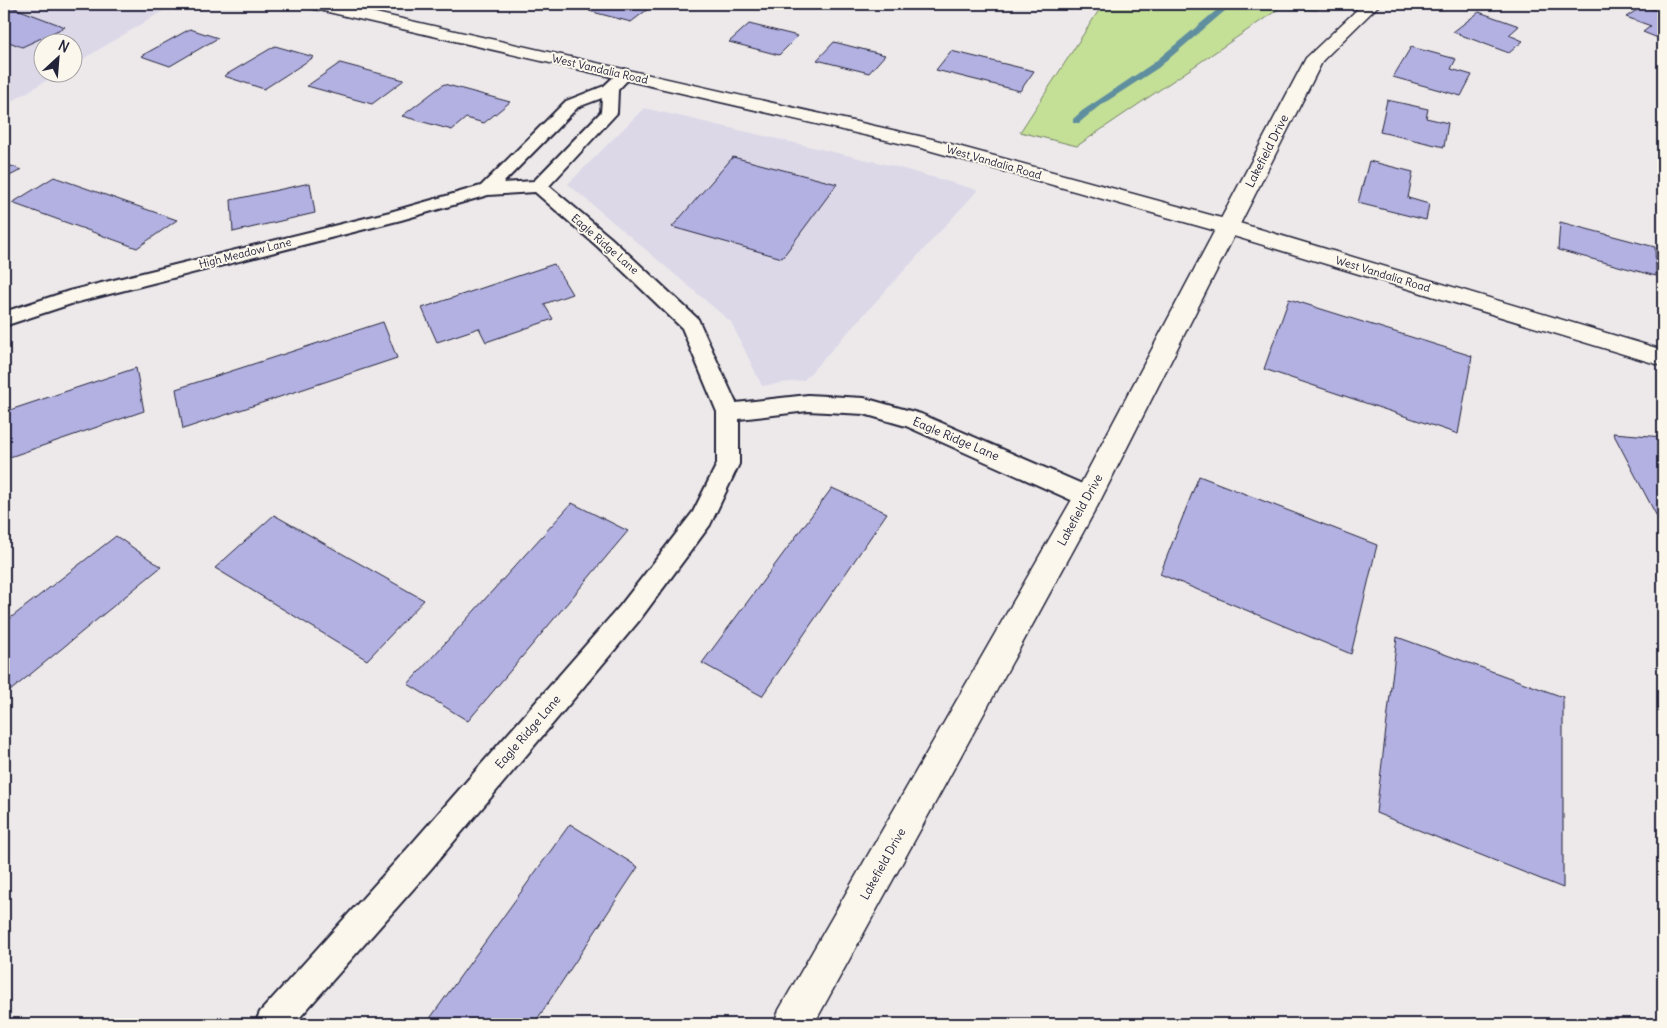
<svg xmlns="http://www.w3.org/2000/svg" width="1667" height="1028" font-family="Delius,sans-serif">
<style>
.built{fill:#dcd8e8}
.green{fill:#c4df96;stroke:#738068}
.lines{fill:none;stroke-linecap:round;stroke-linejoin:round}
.stream{fill:#5f8f9f;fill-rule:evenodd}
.building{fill:#b3b1e2;stroke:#22223b}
.lane-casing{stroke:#22223b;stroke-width:4}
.street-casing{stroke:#22223b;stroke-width:3}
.secondary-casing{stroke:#22223b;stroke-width:3}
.lane{fill:#fbf7ec;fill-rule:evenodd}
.street{fill:#fbf7ec;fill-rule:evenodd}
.secondary{fill:#fbf7ec;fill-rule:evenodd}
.labels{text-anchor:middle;stroke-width:4;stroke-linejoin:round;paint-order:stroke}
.far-street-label{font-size:11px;fill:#22223b;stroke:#fbf7ec}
.street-label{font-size:12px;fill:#22223b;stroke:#fbf7ec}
</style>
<rect width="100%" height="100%" fill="#ede9ea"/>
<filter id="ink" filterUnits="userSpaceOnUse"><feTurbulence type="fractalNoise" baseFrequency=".02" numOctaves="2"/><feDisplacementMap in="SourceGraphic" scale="10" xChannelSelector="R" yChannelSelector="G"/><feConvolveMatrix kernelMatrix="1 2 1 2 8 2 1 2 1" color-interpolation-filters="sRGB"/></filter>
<g filter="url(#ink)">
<g class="built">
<path d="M4 4H175L73 65 72 42H42V72L59 73 4 106Z"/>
<path d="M644 108 889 165 978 190 804 380 762 386 731 322 568 184Z"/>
</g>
<path class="green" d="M1103 4H1326L1317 10 1280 8 1077 146 1020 132Z"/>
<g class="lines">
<path class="stream" d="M1224 4H1233L1158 68 1098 107 1079 123H1073V119L1082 111 1152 64Z"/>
</g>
<g class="building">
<path d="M4 4 65 27 22 47 4 40Z"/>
<path d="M599 4H643L652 6 631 22 589 11Z"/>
<path d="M1643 6 1663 13V40L1643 32 1651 26 1626 17Z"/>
<path d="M1479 12 1519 26 1509 35 1523 41 1509 53 1453 32Z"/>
<path d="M749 24 798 36 779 55 729 42Z"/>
<path d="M190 29 218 38 170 66 141 56Z"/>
<path d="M834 42 885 55 869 73 817 60Z"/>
<path d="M275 46 314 57 264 89 224 76Z"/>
<path d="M1411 47 1456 59 1451 69 1472 75 1461 96 1393 77Z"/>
<path d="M951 51 1034 71 1020 91 936 70Z"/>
<path d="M340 63 404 80 372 104 307 86Z"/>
<path d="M444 84 510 102 484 123 466 118 452 130 402 116Z"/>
<path d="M1387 100 1428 109 1426 118 1448 123 1444 147 1380 132Z"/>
<path d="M733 157 837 184 782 258 672 227Z"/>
<path d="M1369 161 1413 172 1408 198 1429 204 1426 220 1358 203Z"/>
<path d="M4 163 21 170 4 179Z"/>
<path d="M54 177 177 220 137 248 12 203Z"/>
<path d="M310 183 315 213 233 232 231 200Z"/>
<path d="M1560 222 1655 247 1656 276 1558 250Z"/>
<path d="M554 264 572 294 544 304 553 319 486 342 479 328 437 342 422 308Z"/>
<path d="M1289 299 1472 356 1458 434 1264 369Z"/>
<path d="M383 322 397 358 183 429 176 389Z"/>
<path d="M136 368 144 411 4 459V412Z"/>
<path d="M1613 433 1663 437V528Z"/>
<path d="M1199 476 1377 545 1351 654 1160 574Z"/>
<path d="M832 488 887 513 762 696 702 663Z"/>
<path d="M572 503 628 531 468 721 408 684Z"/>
<path d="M274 515 424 600 367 660 215 568Z"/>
<path d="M116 536 161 567 4 696V623Z"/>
<path d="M1397 637 1563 697V888L1376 813Z"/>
<path d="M570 824 638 867 534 1024H426Z"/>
</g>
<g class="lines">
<g class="lane-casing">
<path id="lane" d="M625 69 630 71 633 74 618 90 617 113 549 186 611 238 698 319 736 403 808 395 864 398 921 414 1096 490 1100 497 1096 504 1088 506 1080 504 906 426 864 414 808 411 739 419V464L710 525 638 622 430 870 294 1024H255L260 1012 408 848 620 606 693 512 717 464V412L682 328 597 246 535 192 488 195 401 220 74 303 4 326V312L69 291 390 212 481 186 566 101 604 86 620 71ZM602 98 601 112 534 181 503 183 578 107Z"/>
</g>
<g class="street-casing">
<path id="street" d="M1363 4H1380L1323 60 1098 505 814 1024H774L779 1010 1078 489 1306 58Z"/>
</g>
<g class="secondary-casing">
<path id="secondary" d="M307 4H336L932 139 1236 222 1663 350V366L1220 232 921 148 315 9 309 7Z"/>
</g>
<use href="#lane" class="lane"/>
<use href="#street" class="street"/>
<use href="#secondary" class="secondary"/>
</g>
</g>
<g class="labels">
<g class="far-street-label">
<text transform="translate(600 69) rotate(13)" y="4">West Vandalia Road</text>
<text transform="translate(994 162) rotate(16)" y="4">West Vandalia Road</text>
<text transform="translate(605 244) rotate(41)" y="4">Eagle Ridge Lane</text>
<text transform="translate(245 253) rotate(-14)" y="4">High Meadow Lane</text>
<text transform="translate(1383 274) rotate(17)" y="4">West Vandalia Road</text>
</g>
<g class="street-label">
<text transform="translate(1267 151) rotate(-63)" y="4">Lakefield Drive</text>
<text transform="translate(956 439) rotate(23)" y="4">Eagle Ridge Lane</text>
<text transform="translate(1080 510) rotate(-61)" y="4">Lakefield Drive</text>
<text transform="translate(528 732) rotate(-49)" y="4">Eagle Ridge Lane</text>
<text transform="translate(883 864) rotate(-61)" y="4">Lakefield Drive</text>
</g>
</g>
<rect width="1667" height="1028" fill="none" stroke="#fbf7ec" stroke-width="20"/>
<rect x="10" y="10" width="1647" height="1008" fill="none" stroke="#22223b" stroke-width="2" filter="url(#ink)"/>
<g transform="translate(58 58) rotate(26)"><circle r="24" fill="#fbf7ec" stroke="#a4a2a5"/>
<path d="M0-4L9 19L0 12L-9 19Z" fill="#22223b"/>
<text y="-8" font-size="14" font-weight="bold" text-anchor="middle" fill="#22223b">N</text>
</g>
</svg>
